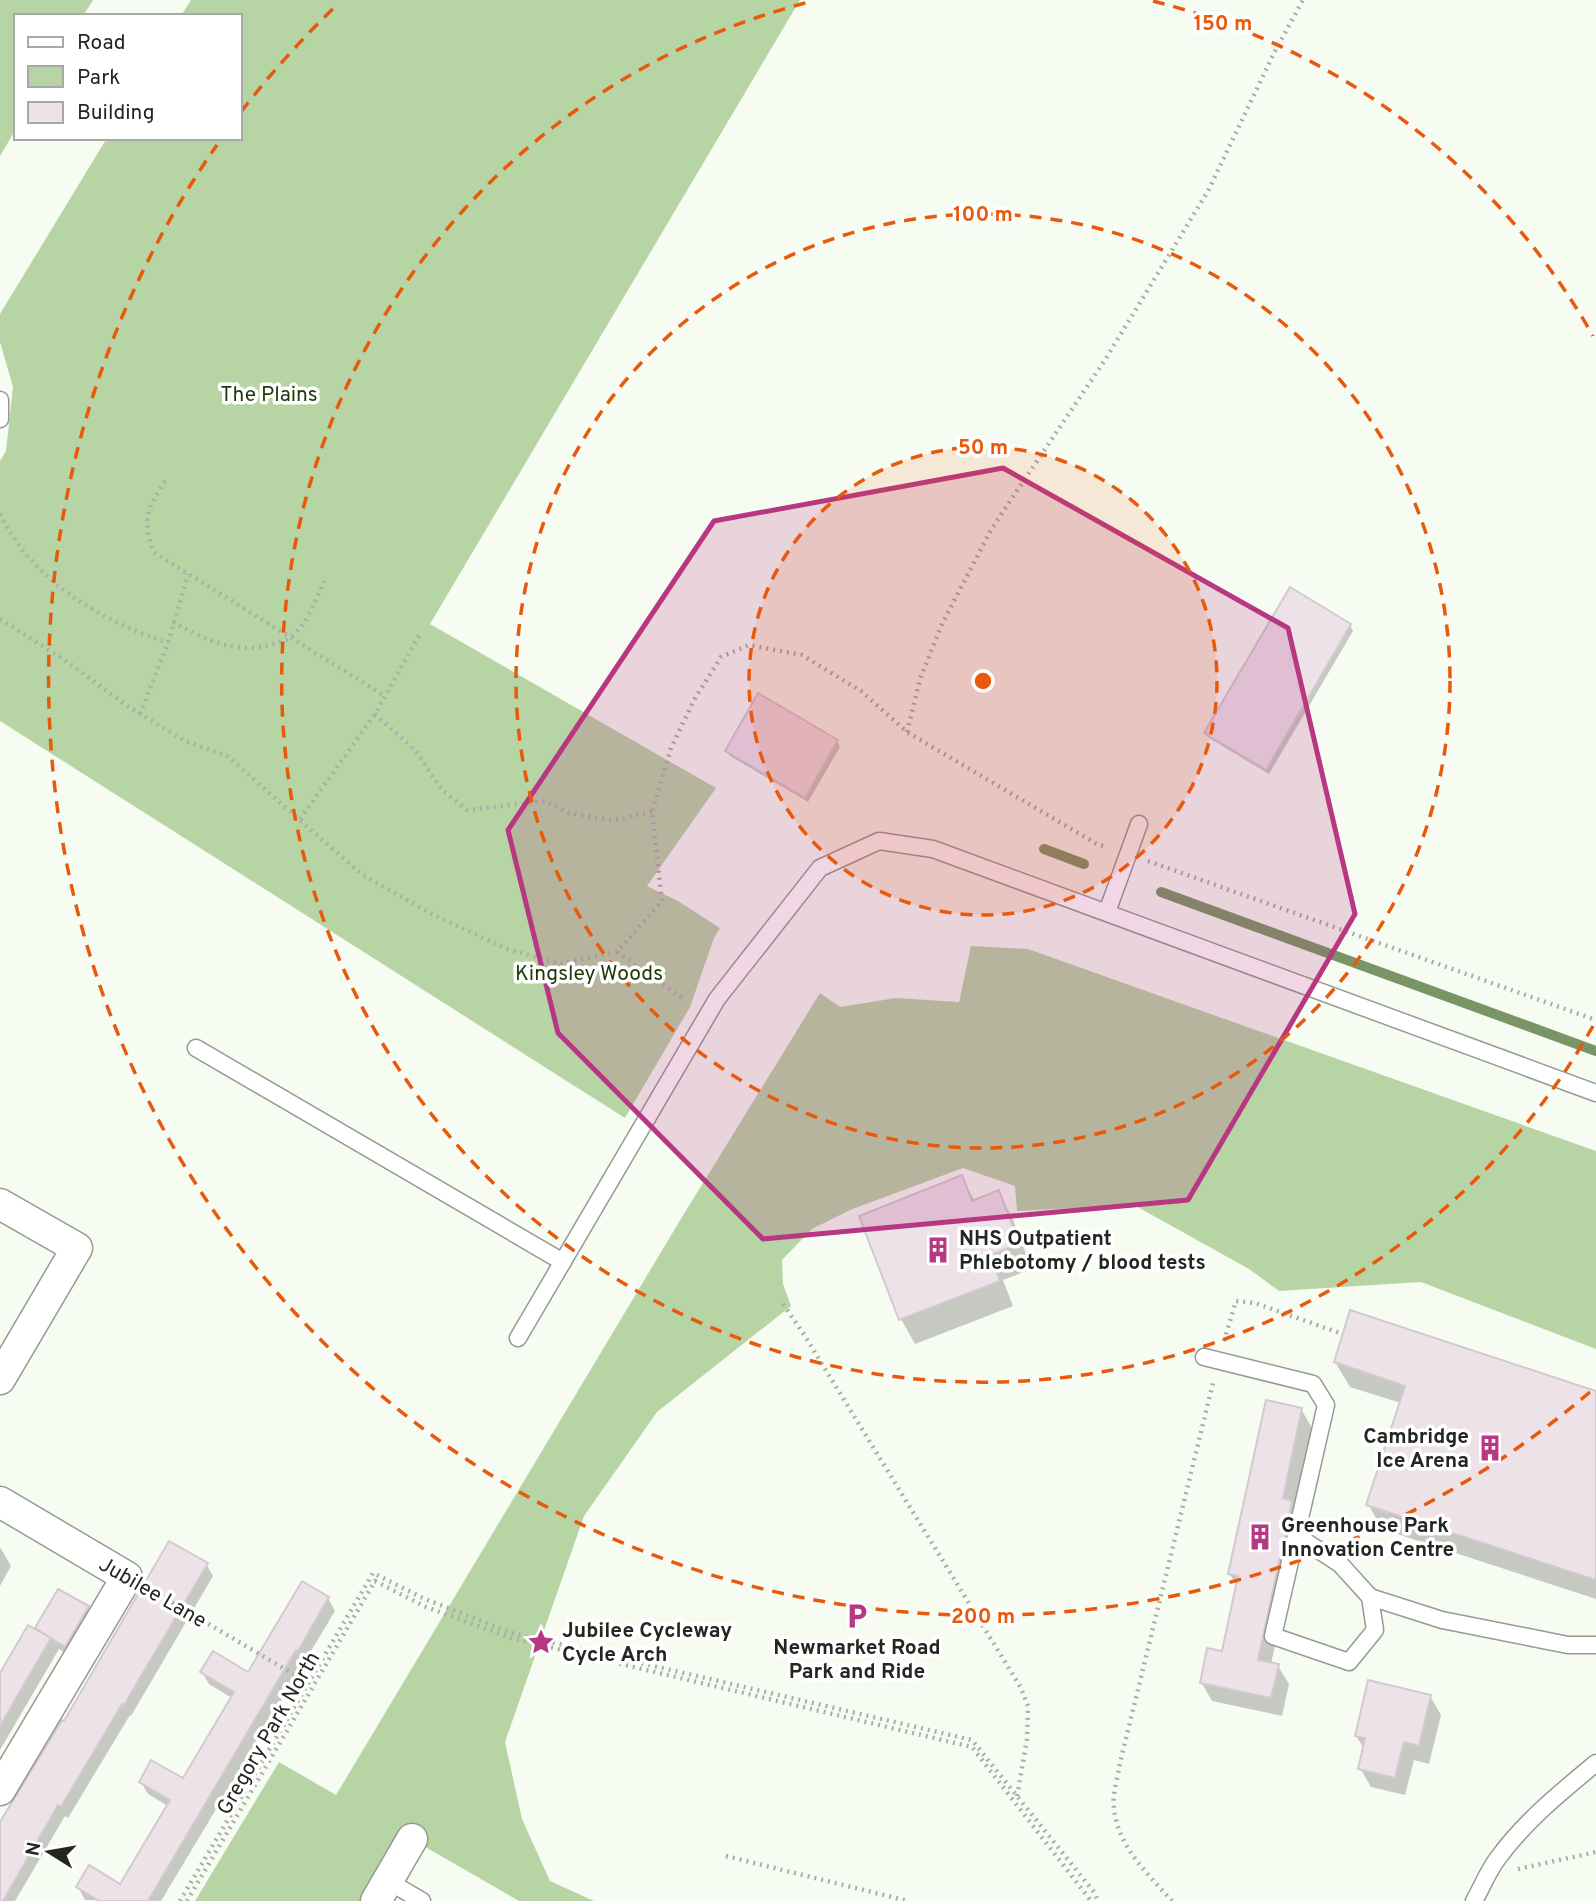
<svg xmlns="http://www.w3.org/2000/svg" width="1596" height="1901" font-family="Overpass,sans-serif">
<style>
.green{fill:#b7d4a4}
.shadow{fill:#0003}
.lines{fill:none;stroke-linecap:round;stroke-linejoin:round}
.stream{stroke:#799565;stroke-width:10}
.building{fill:#ece2e7;stroke:#d3c9ce;stroke-width:2}
.lane-casing{stroke:#959a92;stroke-width:19}
.street-casing{stroke:#959a92;stroke-width:33}
.path{stroke:#aaaea7;stroke-width:4.5;stroke-dasharray:2 5;stroke-linecap:butt}
.lane{stroke:#fff;stroke-width:16}
.street{stroke:#fff;stroke-width:30}
.marked{fill:#b83782;fill-opacity:0.2;stroke:#b83782;stroke-width:5;stroke-linejoin:round}
.ring{fill:none;stroke:#e8590c;stroke-width:3.5;stroke-dasharray:12 9}
.labels{text-anchor:middle;stroke-width:7;stroke-linejoin:round;paint-order:stroke}
.park-label{font-size:21px;fill:#1f3706;stroke:#fff}
.poi-label{font-size:21px;font-weight:bold;fill:#242623;stroke:#fff;text-anchor:start}
.street-label{font-size:21px;fill:#242623;stroke:#fff}
.centre{fill:#e8590c;stroke:#fff;stroke-width:3.5}
.ring-label{font-size:21px;text-anchor:middle;font-weight:bold;fill:#e8590c;stroke:#fff;stroke-width:7;stroke-linejoin:round;paint-order:stroke}
</style>
<rect width="100%" height="100%" fill="#f7fcf3"/>
<g class="green">
<path d="M0 0H93L83 16H16V129L0 156Z"/>
<path d="M191 0H800L430 624 716 788 647 886 678 901 720 928 714 938 690 1007 625 1118 0 721V461L6 451 13 387 0 342V314L107 138H240V16H181Z"/>
<path d="M971 946 1028 949 1596 1151V1349L1421 1282 1279 1291 1249 1269 1134 1205 1017 1211 1015 1186 963 1168 850 1210 812 1229 782 1260 783 1284 791 1306 657 1412 584 1516 505 1742 522 1819 550 1881 594 1901H519L401 1833 360 1901H195L279 1762 336 1795 682 1217 820 993 840 1007 896 998 959 1002Z"/>
</g>
<g class="shadow">
<path d="M1350 625 1353 631 1269 774 1209 738 1206 733Z"/>
<path d="M837 741 840 747 808 802 730 756 727 751Z"/>
<path d="M961 1178 975 1201 998 1193 1012 1217 1032 1269 1003 1280 1013 1306 915 1344 901 1319Z"/>
<path d="M1335 1362 1596 1392V1599L1382 1529 1368 1504 1401 1403 1350 1387Z"/>
<path d="M1301 1409 1312 1428 1295 1508 1302 1521 1271 1664 1278 1666 1289 1684 1282 1716 1212 1701 1201 1682 1223 1653 1237 1587 1230 1574Z"/>
<path d="M0 1547 11 1566 0 1586Z"/>
<path d="M206 1564 213 1576 131 1716 130 1715 68 1818 65 1816 15 1901H0V1825Z"/>
<path d="M328 1598 335 1611 161 1901 85 1900 78 1887H121L168 1806 148 1794 141 1782 183 1781 232 1698 209 1684 202 1672 249 1674Z"/>
<path d="M88 1608 95 1620 72 1658 59 1649 0 1750V1676L40 1634 37 1628Z"/>
<path d="M1430 1696 1441 1715 1429 1764 1414 1760 1405 1795 1371 1787 1360 1768 1364 1749 1356 1736Z"/>
</g>
<g class="lines">
<g class="stream">
<path d="M1044 849 1084 864"/>
<path d="M1161 892 1596 1051"/>
</g>
</g>
<g class="building">
<path d="M1290 587 1351 624 1266 770 1204 733Z"/>
<path d="M758 693 838 740 805 798 725 751Z"/>
<path d="M962 1175 972 1201 999 1190 1019 1244 990 1255 1000 1281 899 1320 859 1216Z"/>
<path d="M1350 1310 1596 1391V1580L1366 1505 1405 1386 1334 1362Z"/>
<path d="M1266 1400 1302 1408 1283 1498 1292 1501 1258 1660 1279 1664 1271 1698 1200 1683 1207 1648 1222 1651 1238 1576 1228 1574Z"/>
<path d="M169 1541 208 1563 124 1705 122 1704 61 1807 58 1805 3 1901H0V1822L62 1720 64 1721Z"/>
<path d="M302 1581 329 1597 298 1651 296 1650 148 1901H99L76 1887 89 1865 120 1884 170 1800 139 1782 151 1760 183 1778 234 1692 200 1672 213 1651 248 1672Z"/>
<path d="M58 1589 89 1606 65 1647 35 1628Z"/>
<path d="M28 1625 51 1638 0 1726V1673Z"/>
<path d="M1368 1680 1431 1695 1419 1746 1404 1742 1395 1778 1358 1769 1365 1738 1355 1736Z"/>
</g>
<g class="lines">
<g class="lane-casing">
<g id="lane">
<path d="M0 400V419"/>
<path d="M1107 912 1139 824"/>
<path d="M196 1048 563 1262"/>
<path d="M518 1338 717 999 820 868 879 841 933 849 1596 1093"/>
<path d="M1204 1357 1313 1384 1326 1405 1273 1636 1349 1662 1375 1630 1370 1597 1340 1564 1297 1536"/>
<path d="M1370 1597 1442 1620 1568 1645H1596"/>
<path d="M388 1881 422 1901"/>
<path d="M1474 1901C1482 1887 1488 1871 1498 1858 1525 1821 1561 1792 1596 1763"/>
</g>
</g>
<g class="street-casing">
<g id="street">
<path d="M0 1204 77 1248 0 1379"/>
<path d="M0 1502 127 1577 0 1790"/>
<path d="M376 1901 412 1839"/>
</g>
</g>
<g class="path">
<path d="M165 481C146 511 143 519 153 552L385 696"/>
<path d="M0 514C34 582 98 619 168 643"/>
<path d="M0 619 66 661 130 708 187 742 226 755 361 874 436 916 507 949 560 964 617 952 662 901 652 812 671 748 694 700 721 657 749 645 802 655 861 691 907 732 1095 843 1106 847"/>
<path d="M173 622C205 640 238 656 276 643 280 642 288 640 291 637 307 625 316 599 324 581"/>
<path d="M140 714 168 643 188 574"/>
<path d="M375 714 416 751 442 790 467 810 545 801 568 813 612 820 652 812"/>
<path d="M907 732 920 679 942 624 992 528 1105 360 1208 191 1274 53 1303 0"/>
<path d="M300 819 375 714 421 632"/>
<path d="M1148 861 1596 1020"/>
<path d="M617 952 682 998"/>
<path d="M783 1304 803 1333 1021 1688 1028 1706 1027 1739 1017 1797"/>
<path d="M1224 1341 1236 1301 1255 1303 1340 1333"/>
<path d="M154 1592 307 1682"/>
<path d="M726 1856 908 1901"/>
<path d="M1518 1869 1596 1852"/>
<path d="M180 1901 373 1573 425 1599 512 1633 972 1740 1094 1892 1098 1901"/>
<path d="M187 1901 375 1581 426 1607 511 1638 972 1747 1091 1901"/>
<path d="M1172 1901C1147 1873 1118 1847 1114 1808 1112 1794 1118 1777 1120 1763L1213 1383"/>
</g>
<use href="#lane" class="lane"/>
<use href="#street" class="street"/>
</g>
<path class="marked" d="M1003 468 1288 628 1355 914 1188 1200 763 1239 558 1033 508 830 714 521Z"/>
<circle cx="983" cy="681" r="234" fill="#e8590c" fill-opacity=".12"/>
<g class="ring">
<circle cx="983" cy="681" r="234"/>
<circle cx="983" cy="681" r="467"/>
<path d="M1593 1026A701 701 0 1 1 813 1M1153 1A701 701 0 0 1 1593 336"/>
<path d="M1590 1392A935 935 0 0 1 217 145M241 112A935 935 0 0 1 339 3"/>
</g>
<defs>
<g id="building-bare" transform="scale(2.1)"><path d="M-4-6H4V6H1V3H-1V6H-4ZM-2.5-4.3h1.7v1.8h-1.7ZM.8-4.3h1.7v1.8H.8ZM-2.5-1h1.7V.8h-1.7ZM.8-1h1.7V.8H.8Z" fill="#b83782" stroke="#fff" stroke-width="2.5" paint-order="stroke"/></g>
<g id="parking-bare" transform="scale(2.1)"><path d="M-3.5-5.5H1a3.5 3.5 0 0 1 0 7H-1V5.5H-3.5ZM-1-3.4V-.6H.8a1.4 1.4 0 0 0 0-2.8Z" fill="#b83782" stroke="#fff" stroke-width="2.5" paint-order="stroke"/></g>
<g id="sight-bare" transform="scale(2.1)"><path d="M0-6L1.8-2.2L6-1.7L2.9 1.2L3.7 5.4L0 3.3L-3.7 5.4L-2.9 1.2L-6-1.7L-1.8-2.2Z" fill="#b83782" stroke="#fff" stroke-width="2.5" paint-order="stroke"/></g>
</defs>
<g fill-rule="evenodd">
<use href="#building-bare" x="938" y="1250"/>
<use href="#building-bare" x="1490" y="1448"/>
<use href="#building-bare" x="1260" y="1537"/>
<use href="#parking-bare" x="857" y="1616"/>
<use href="#sight-bare" x="541" y="1642"/>
</g>
<g class="labels">
<g class="park-label">
<text x="269" y="401">The Plains</text>
<text x="589" y="980">Kingsley Woods</text>
</g>
<g class="poi-label">
<text x="959" y="1245">NHS Outpatient<tspan x="959" dy="24">Phlebotomy / blood tests</tspan></text>
<text x="1469" y="1443" text-anchor="end">Cambridge<tspan x="1469" dy="24">Ice Arena</tspan></text>
<text x="1281" y="1532">Greenhouse Park<tspan x="1281" dy="24">Innovation Centre</tspan></text>
<text x="562" y="1637">Jubilee Cycleway<tspan x="562" dy="24">Cycle Arch</tspan></text>
<text x="857" y="1654" text-anchor="middle">Newmarket Road<tspan x="857" dy="24">Park and Ride</tspan></text>
</g>
<g class="street-label">
<text transform="translate(153 1592) rotate(30)" y="7">Jubilee Lane</text>
<text transform="translate(268 1733) rotate(-60)" y="7">Gregory Park North</text>
</g>
</g>
<circle cx="983" cy="681" r="10" class="centre"/>
<g class="ring-label">
<text x="1223" y="30">150 m</text>
<text x="983" y="221">100 m</text>
<text x="983" y="454">50 m</text>
<text x="983" y="1623">200 m</text>
</g>
<rect x="14" y="14" width="228" height="126" fill="#ffffff" stroke="#a7a8a7" stroke-width="2"/>
<rect x="28" y="37" width="35" height="10" fill="#ffffff" stroke="#a7a8a7" stroke-width="2"/>
<text x="77" y="49" font-size="21" fill="#242623">Road</text>
<rect x="28" y="66" width="35" height="21" fill="#b7d4a4" stroke="#a7a8a7" stroke-width="2"/>
<text x="77" y="84" font-size="21" fill="#242623">Park</text>
<rect x="28" y="102" width="35" height="21" fill="#ece2e7" stroke="#a7a8a7" stroke-width="2"/>
<text x="77" y="119" font-size="21" fill="#242623">Building</text>
<g transform="translate(49 1852) rotate(281)" stroke="#ffffff" stroke-width="5" paint-order="stroke">
<path d="M0-5L12 26L0 18L-12 26Z" fill="#242623"/>
<text y="-10" font-size="19" font-weight="bold" text-anchor="middle" fill="#242623">N</text>
</g>
</svg>
